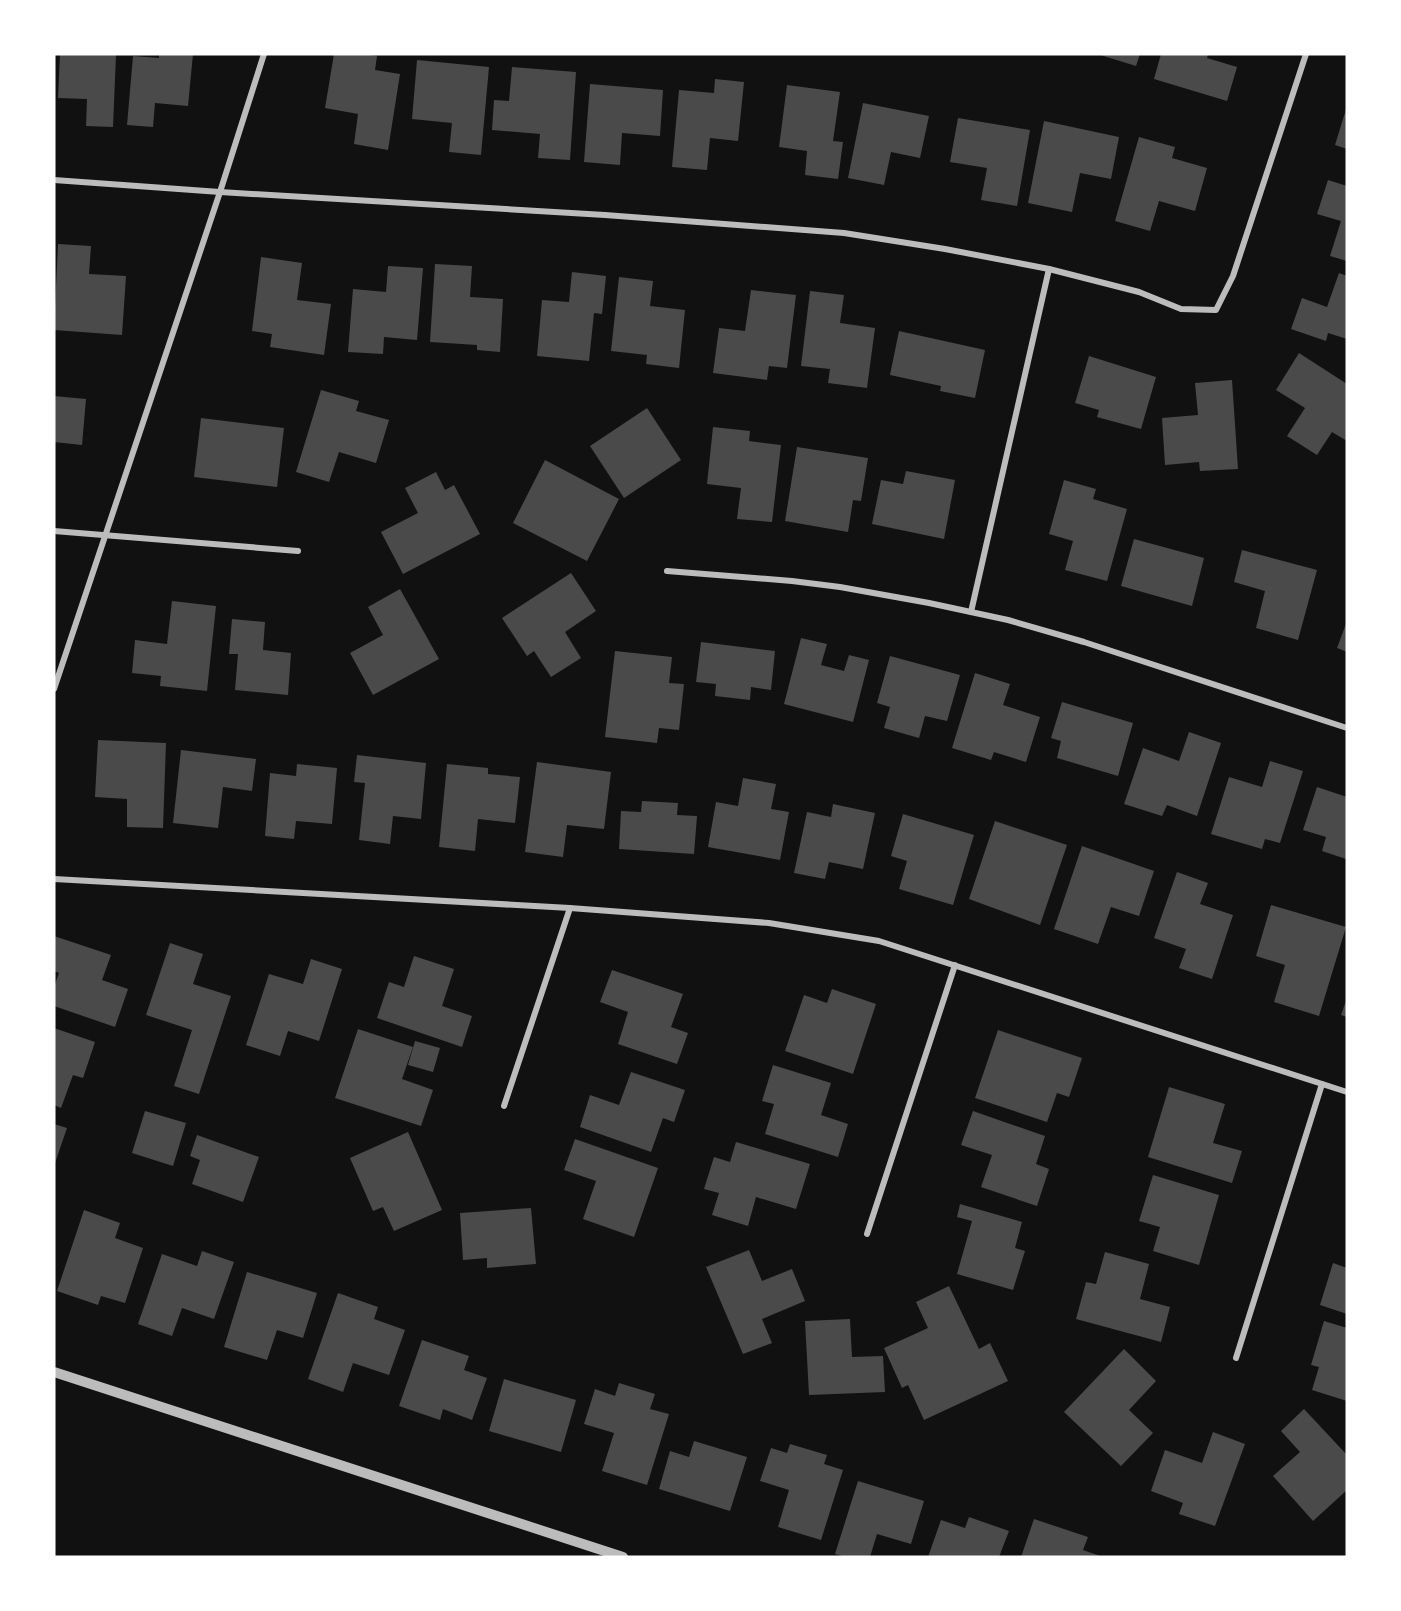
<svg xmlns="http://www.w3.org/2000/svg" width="1401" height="1611" font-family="Quicksand,sans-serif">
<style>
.building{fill:#4a4a4a}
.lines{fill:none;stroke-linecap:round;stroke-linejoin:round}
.minor{stroke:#bcbcbc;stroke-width:6}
.tertiary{stroke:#bcbcbc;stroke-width:10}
</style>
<rect width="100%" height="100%" fill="#111"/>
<g class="building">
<path d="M60 54 116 55 113 127 86 126 87 99 58 98Z"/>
<path d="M159 54H193L188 106 155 103 153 127 127 125 133 56 159 58Z"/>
<path d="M334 54H363L377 56 375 70 400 74 388 150 354 144 358 114 325 108Z"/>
<path d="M1097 54H1140L1136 66Z"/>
<path d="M1161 54H1208L1207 58 1237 67 1227 101 1154 79Z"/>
<path d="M417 60 489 67 481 155 449 152 452 123 412 119Z"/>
<path d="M512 67 576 72 570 160 538 158 540 134 492 130 494 100 509 101Z"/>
<path d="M715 79 744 82 738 141 710 138 707 170 672 167 679 90 714 93Z"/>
<path d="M590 84 663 90 660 136 622 133 620 165 584 162Z"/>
<path d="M787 85 840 92 833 141 843 142 838 179 805 175 807 151 779 147Z"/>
<path d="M863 103 929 116 920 158 891 152 884 185 848 178Z"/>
<path d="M1347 106V149L1335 145Z"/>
<path d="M958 118 1030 130 1017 206 981 200 987 168 950 162Z"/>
<path d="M1044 121 1119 137 1111 179 1080 173 1072 212 1028 203Z"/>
<path d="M1139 137 1175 147 1172 158 1207 168 1195 211 1159 201 1150 231 1115 221Z"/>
<path d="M1328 180 1347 186V261L1330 256 1341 221 1317 214Z"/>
<path d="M58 244 91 246 89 274 126 276 122 335 54 330Z"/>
<path d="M261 257 302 263 297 300 331 304 324 355 270 347 272 334 252 331Z"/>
<path d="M435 264 472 266 470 297 503 299 500 352 477 350V345L430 342Z"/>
<path d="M388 266 423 268 417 340 384 337 383 354 348 352 353 289 386 292Z"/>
<path d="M572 272 606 276 602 314 594 313 589 361 537 356 542 300 569 302Z"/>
<path d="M1339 273 1347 276V339L1328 333 1326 341 1291 329 1302 298 1327 307Z"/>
<path d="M619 277 653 281 650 306 685 310 679 368 646 364 647 355 611 351Z"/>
<path d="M751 290 796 295 787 368 769 366 767 380 713 373 719 328 745 331Z"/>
<path d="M810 291 844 295 840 323 875 328 867 388 828 383 830 369 801 366Z"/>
<path d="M899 331 985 350 975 398 940 391 941 386 890 375Z"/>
<path d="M1299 353 1347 384V441L1332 432 1317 455 1287 436 1305 408 1276 390Z"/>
<path d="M1089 356 1156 377 1141 429 1097 417 1099 410 1075 403Z"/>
<path d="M1232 380 1238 469 1200 471 1199 462 1165 465 1162 418 1198 415 1195 383Z"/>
<path d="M321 390 359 401 356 411 389 420 376 463 339 452 329 482 296 472Z"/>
<path d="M54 396 86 399 82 445 54 442Z"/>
<path d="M647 408 681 460 624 498 590 446Z"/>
<path d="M201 418 284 428 277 487 194 477Z"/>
<path d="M713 427 750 431 749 441 781 445 772 522 737 519 741 488 707 484Z"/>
<path d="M797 447 868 458 861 501 853 500 848 532 785 521Z"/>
<path d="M545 460 619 499 587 561 513 523Z"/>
<path d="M906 471 955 480 944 539 872 524 881 480 903 484Z"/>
<path d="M436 472 445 490 454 485 480 534 403 574 381 532 418 513 405 488Z"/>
<path d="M1064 480 1096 489 1093 499 1127 509 1107 581 1065 570 1073 541 1049 534Z"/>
<path d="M1134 539 1204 558 1192 606 1121 586Z"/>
<path d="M1242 550 1317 570 1298 640 1256 628 1265 591 1234 582Z"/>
<path d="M571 573 596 611 565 632 581 658 551 677 534 651 527 656 502 618Z"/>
<path d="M400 589 439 659 373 695 350 653 383 635 368 607Z"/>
<path d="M172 601 216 606 207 691 160 686 161 676 132 673 135 640 167 644Z"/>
<path d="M232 619 265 622 263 650 291 653 288 695 235 690 238 654H229Z"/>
<path d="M1347 621V652L1337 648Z"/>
<path d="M801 638 827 644 821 665 844 671 849 655 869 660 853 722 784 704Z"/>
<path d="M701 642 775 651 771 690 751 687 750 700 715 696 716 684 696 682Z"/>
<path d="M615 651 672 657 669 683 684 684 679 730 659 728 657 743 605 737Z"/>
<path d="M890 656 960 675 947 721 925 716 919 738 884 728 890 707 877 703Z"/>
<path d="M975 673 1010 684 1003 705 1040 717 1026 762 994 752 991 760 952 748Z"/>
<path d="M1062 702 1133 723 1118 776 1057 758 1061 741 1051 738Z"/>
<path d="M1189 732 1221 743 1197 816 1167 805 1162 816 1124 804 1143 748 1179 761Z"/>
<path d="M98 740 166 743 163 828 127 827V799L95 797Z"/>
<path d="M181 750 256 759 252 791 223 787 218 828 173 823Z"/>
<path d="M357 755 426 763 421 819 393 816 390 844 359 840 365 783 354 782Z"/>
<path d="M1270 761 1303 771 1280 843 1265 839 1262 849 1211 834 1229 777 1262 787Z"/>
<path d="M537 762 611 772 604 829 567 825 563 857 525 852Z"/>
<path d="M297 764 337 768 332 824 296 821 294 839 265 836 270 773 296 776Z"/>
<path d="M447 764 488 768V774L520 777 515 823 478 819 475 851 439 847Z"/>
<path d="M743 778 776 784 771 809 789 812 780 860 708 847 716 802 738 806Z"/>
<path d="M1317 787 1347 797 1346 859 1322 851 1326 837 1303 830Z"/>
<path d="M642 801 678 803 677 815 697 816 694 854 619 849 621 811 641 812Z"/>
<path d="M833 804 875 813 863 869 829 862 825 879 794 873 807 812 831 817Z"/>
<path d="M903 814 974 835 953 905 899 889 907 861 891 856Z"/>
<path d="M995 821 1067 845 1040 925 969 899Z"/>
<path d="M1082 846 1154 871 1139 916 1111 907 1098 944 1054 929Z"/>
<path d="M1177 872 1208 883 1200 904 1233 915 1212 979 1179 968 1186 949 1154 938Z"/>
<path d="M1271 905 1346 927 1319 1016 1274 1002 1285 965 1256 956Z"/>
<path d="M54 936 111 955 102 980 128 989 115 1027 54 1006V987L59 973 54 971Z"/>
<path d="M170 943 203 954 193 984 231 996 199 1094 174 1086 192 1030 146 1015Z"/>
<path d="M414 956 454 969 442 1006 472 1016 462 1047 377 1018 389 982 404 987Z"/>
<path d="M311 959 342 969 319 1041 288 1031 280 1056 246 1045 269 974 303 984Z"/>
<path d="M612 970 683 994 671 1027 688 1033 677 1064 618 1044 628 1012 600 1002Z"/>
<path d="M832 989 876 1004 853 1074 785 1051 804 995 827 1003Z"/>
<path d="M1347 998V1017L1341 1015Z"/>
<path d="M54 1028 95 1042 83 1078 73 1075 61 1108 54 1105Z"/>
<path d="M358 1029 413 1047 402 1079 433 1090 421 1126 335 1098Z"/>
<path d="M998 1030 1082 1058 1069 1097 1057 1093 1047 1122 975 1098Z"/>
<path d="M415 1041 440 1048 433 1072 408 1065Z"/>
<path d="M773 1065 831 1083 821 1115 848 1124 838 1157 765 1134 774 1104 762 1101Z"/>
<path d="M631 1072 685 1090 674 1122 663 1118 651 1152 580 1127 590 1095 619 1105Z"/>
<path d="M1169 1087 1225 1104 1213 1143 1242 1151 1232 1183 1148 1157Z"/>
<path d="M145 1111 186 1123 173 1166 132 1153Z"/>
<path d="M973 1111 1045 1136 1036 1164 1049 1169 1037 1206 981 1187 992 1155 961 1145Z"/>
<path d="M54 1124 67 1128 54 1166Z"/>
<path d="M408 1132 442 1210 394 1231 383 1207 373 1211 350 1158Z"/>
<path d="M197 1135 259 1157 243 1202 192 1184 200 1160 190 1156Z"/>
<path d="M575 1139 658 1168 634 1237 583 1219 596 1181 564 1170Z"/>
<path d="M736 1142 810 1164 796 1209 756 1197 748 1226 712 1215 719 1193 704 1189 714 1157 730 1162Z"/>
<path d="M1153 1175 1219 1195 1199 1265 1153 1251 1160 1227 1139 1221Z"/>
<path d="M960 1204 1022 1222 1015 1248 1025 1251 1013 1290 957 1274 972 1221 957 1217Z"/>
<path d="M531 1208 536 1264 487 1268V1258L463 1260 460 1213Z"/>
<path d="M84 1210 120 1223 115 1238 143 1248 125 1303 101 1296 98 1305 57 1291Z"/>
<path d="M749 1250 762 1281 792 1269 805 1301 762 1319 772 1343 743 1354 706 1267Z"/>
<path d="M202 1251 234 1262 214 1319 182 1308 172 1336 138 1324 162 1254 197 1266Z"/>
<path d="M1105 1252 1149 1264 1140 1299 1170 1307 1161 1342 1076 1319 1086 1282 1096 1284Z"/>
<path d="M1333 1263 1347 1268V1314L1320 1305Z"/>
<path d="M247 1272 317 1293 303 1338 277 1330 267 1360 224 1347Z"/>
<path d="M949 1286 979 1349 990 1343 1008 1381 924 1420 908 1385 902 1388 884 1348 928 1328 916 1302Z"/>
<path d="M338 1293 378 1307 374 1319 405 1330 389 1375 353 1363 343 1392 308 1379Z"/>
<path d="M850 1319 852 1357 883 1356 885 1392 809 1395 805 1321Z"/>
<path d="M1324 1321 1347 1328V1401L1312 1390 1319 1367 1311 1365Z"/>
<path d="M422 1340 469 1356 464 1370 487 1378 472 1420 443 1409 440 1420 399 1406Z"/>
<path d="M1124 1349 1156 1381 1129 1410 1153 1433 1121 1466 1064 1412Z"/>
<path d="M504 1379 576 1400 561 1452 489 1431Z"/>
<path d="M619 1383 655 1394 650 1409 669 1414 647 1485 602 1471 614 1433 584 1424 595 1389 615 1396Z"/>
<path d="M1304 1409 1347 1455V1490L1313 1521 1273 1476 1300 1452 1281 1431Z"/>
<path d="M1213 1432 1245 1444 1215 1526 1179 1514 1183 1503 1151 1491 1165 1450 1202 1463Z"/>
<path d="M694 1441 747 1457 730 1511 659 1489 670 1451 689 1457Z"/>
<path d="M790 1444 827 1455 824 1464 843 1470 821 1540 778 1527 789 1490 760 1481 771 1448 787 1453Z"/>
<path d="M858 1481 924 1501 911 1544 877 1534 870 1557H846L835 1554Z"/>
<path d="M969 1517 1009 1531 999 1557H928L941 1520 965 1528Z"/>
<path d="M1034 1519 1088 1537 1083 1550 1103 1557H1021Z"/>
</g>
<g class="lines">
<g class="minor">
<path d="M54 180 220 192 605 215 844 233 945 249 1049 269 1139 292 1181 309 1216 310 1233 276 1306 54"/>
<path d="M54 531 298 551"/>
<path d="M667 571 792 581 840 587 929 603 1008 620 1084 642 1347 728"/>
<path d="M971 612 1049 269"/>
<path d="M54 689 220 192 264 54"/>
<path d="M54 879 570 908 769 923 879 941 1347 1092"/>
<path d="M504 1106 570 908"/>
<path d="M867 1234 955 965"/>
<path d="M1236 1358 1322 1084"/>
</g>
<path class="tertiary" d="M54 1372 623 1557"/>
</g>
<rect width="1401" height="1611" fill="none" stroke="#ffffff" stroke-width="111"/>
</svg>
